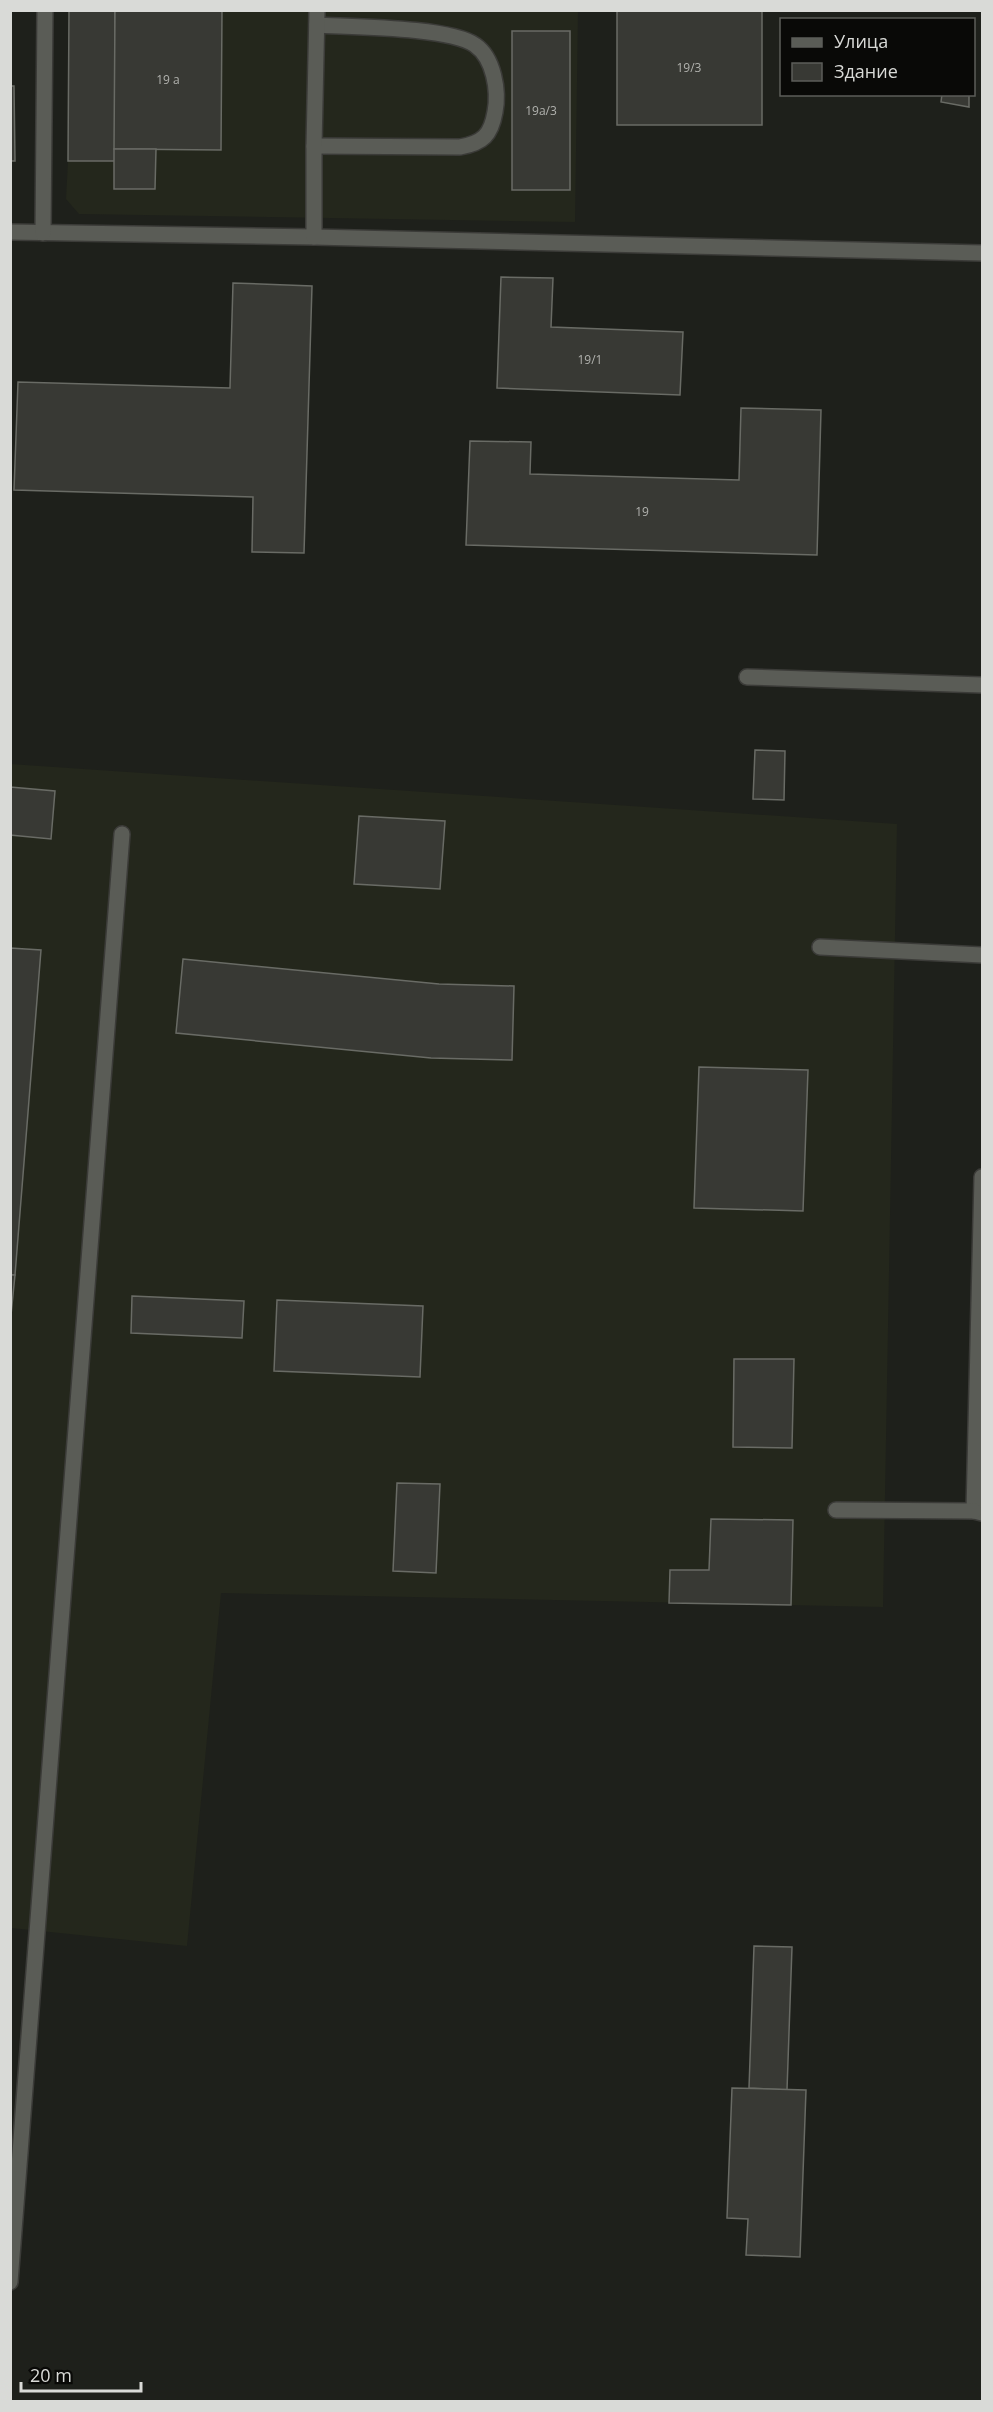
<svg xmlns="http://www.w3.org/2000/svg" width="993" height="2412" font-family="'Open Sans',sans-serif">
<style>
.built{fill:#24271c}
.building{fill:#383934;stroke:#696b65;stroke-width:1.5}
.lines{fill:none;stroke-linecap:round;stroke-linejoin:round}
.minor-casing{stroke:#3b3b38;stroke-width:18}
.minor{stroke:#5a5c56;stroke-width:15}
.labels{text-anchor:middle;stroke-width:6;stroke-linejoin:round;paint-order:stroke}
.number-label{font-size:12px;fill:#b1b2ae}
</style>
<rect width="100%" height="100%" fill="#1e201b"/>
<g class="built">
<path d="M69 11H578L575 222 79 214 66 199 68 161Z"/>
<path d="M10 764 897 824 883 1607 221 1593 187 1946 11 1928Z"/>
</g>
<g class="building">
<path d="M69 10H115V161H68Z"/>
<path d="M115 10H222L221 150 114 149Z"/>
<rect x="617" y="10" width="145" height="115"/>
<rect x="512" y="31" width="58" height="159"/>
<path d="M10 86H14L15 161H10Z"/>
<path d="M942 94H969V107L941 102Z"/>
<path d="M114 149H156L155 189H114Z"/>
<path d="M501 277 553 278 551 327 683 332 680 395 497 388Z"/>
<path d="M233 283 312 286 304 553 252 552 253 497 14 490 18 382 230 388Z"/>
<path d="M741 408 821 410 817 555 466 545 470 441 531 442 530 474 739 480Z"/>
<path d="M755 750 785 751 784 800 753 799Z"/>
<path d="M10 787 55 791 51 839 10 835Z"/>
<path d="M359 816 445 821 440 889 354 884Z"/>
<path d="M10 948 41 950 15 1275H10Z"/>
<path d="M183 959 439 984 514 986 512 1060 431 1058 176 1033Z"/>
<path d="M699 1067 808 1070 803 1211 694 1208Z"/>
<path d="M10 1275H15L10 1325Z"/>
<path d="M132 1296 244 1301 242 1338 131 1333Z"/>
<path d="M277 1300 423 1306 420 1377 274 1371Z"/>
<path d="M734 1359H794L792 1448 733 1447Z"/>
<path d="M397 1483 440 1484 436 1573 393 1571Z"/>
<path d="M711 1519 793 1520 791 1605 669 1603 670 1570H709Z"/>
<path d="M754 1946 792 1947 787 2090 749 2088Z"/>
<path d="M732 2088 806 2090 800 2257 746 2255 748 2219 727 2218Z"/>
</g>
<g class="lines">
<g class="minor-casing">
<g id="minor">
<path d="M314 146 460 147C483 143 491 135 495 112 499 91 494 58 475 45 450 27 352 27 317 25"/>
<path d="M10 232 314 237 982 253"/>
<path d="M43 233 45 10"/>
<path d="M314 237V146L317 10"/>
<path d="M747 677 982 685"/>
<path d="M820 947 982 955"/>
<path d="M982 1177 974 1511 982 1513"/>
<path d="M836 1510 974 1511"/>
<path d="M10 2282 122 834"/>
</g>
</g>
<use href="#minor" class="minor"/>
</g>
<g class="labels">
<g class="number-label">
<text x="689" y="72">19/3</text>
<text x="168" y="84">19 а</text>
<text x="541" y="115">19а/3</text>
<text x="590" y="364">19/1</text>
<text x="642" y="516">19</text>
</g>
</g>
<rect width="993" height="2412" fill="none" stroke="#d9dad7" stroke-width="24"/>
<rect x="780" y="18" width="195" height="78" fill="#090907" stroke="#5c5d5a" stroke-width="1.5"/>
<rect x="792" y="38" width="30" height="9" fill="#5a5c56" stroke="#5c5d5a" stroke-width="1.5"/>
<text x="834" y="48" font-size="18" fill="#d9dad7">Улица</text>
<rect x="792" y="63" width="30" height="18" fill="#383934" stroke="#5c5d5a" stroke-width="1.5"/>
<text x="834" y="78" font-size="18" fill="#d9dad7">Здание</text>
<path d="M21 2382v9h120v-9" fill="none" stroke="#d9dad7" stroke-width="3"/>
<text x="30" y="2382" font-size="18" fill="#d9dad7" stroke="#090907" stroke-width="4.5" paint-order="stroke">20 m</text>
</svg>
